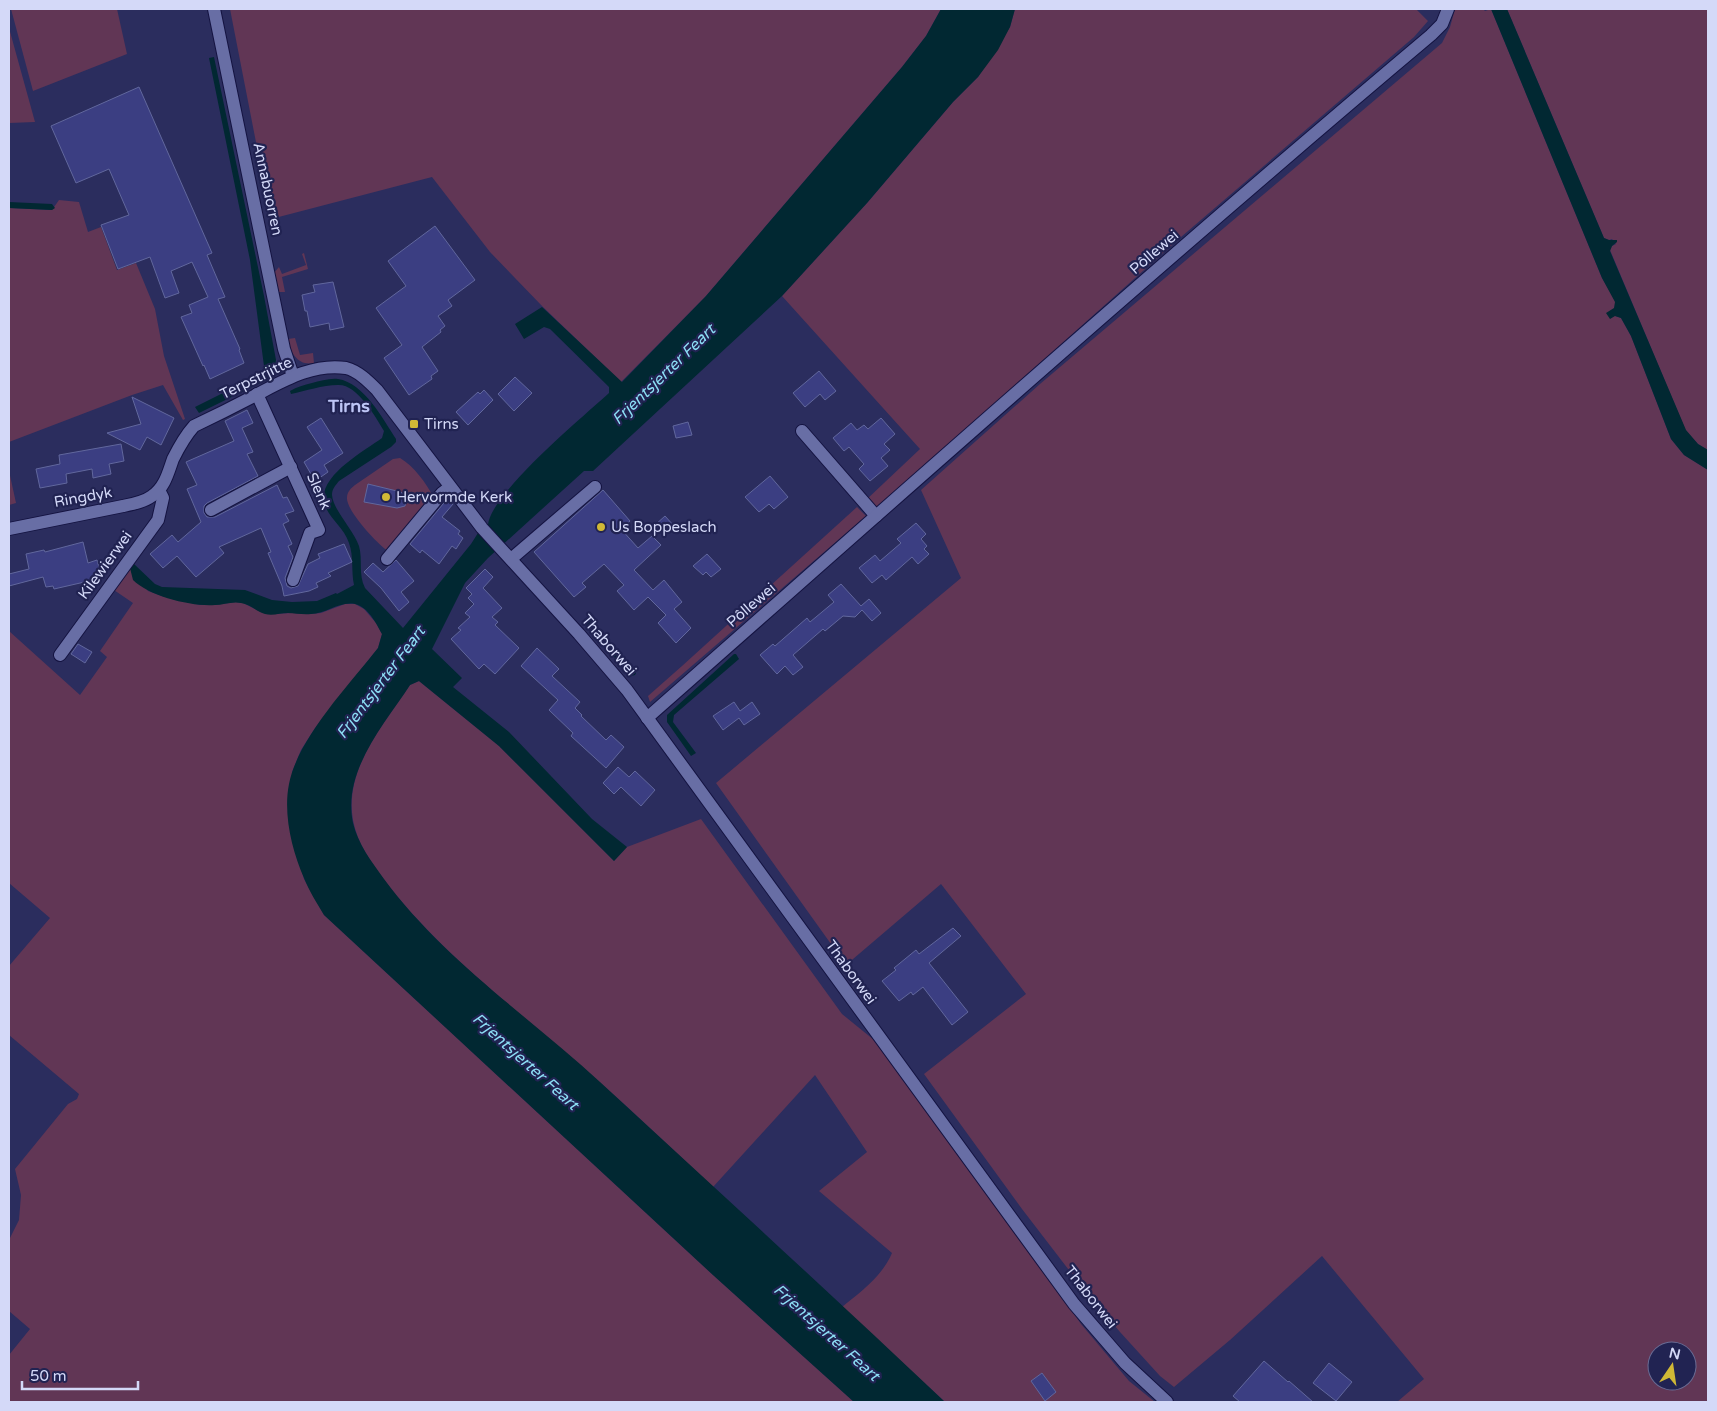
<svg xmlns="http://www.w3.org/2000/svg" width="1717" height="1411" font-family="'Varela Round',sans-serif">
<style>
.green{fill:#613655;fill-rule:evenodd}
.water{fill:#012832}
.building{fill:#3b3e82;stroke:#61679d}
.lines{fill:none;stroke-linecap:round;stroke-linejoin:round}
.street-casing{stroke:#141341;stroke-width:14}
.secondary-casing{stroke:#141341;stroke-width:14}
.street{stroke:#686ea5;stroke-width:12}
.secondary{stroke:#686ea5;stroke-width:12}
.poi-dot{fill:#d0b836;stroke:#212352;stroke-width:2}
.labels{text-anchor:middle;stroke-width:4.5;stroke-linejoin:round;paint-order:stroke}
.street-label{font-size:15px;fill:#d4d9f8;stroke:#212352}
.poi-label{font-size:15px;fill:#d4d9f8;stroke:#212352;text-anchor:start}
.water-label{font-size:16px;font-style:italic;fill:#8cdef5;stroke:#212352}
.quarter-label{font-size:18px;font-weight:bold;fill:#bdc5f5;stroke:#212352}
</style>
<rect width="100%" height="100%" fill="#2b2d5e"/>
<g class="green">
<path d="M11 9H117L127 54 33 91Z"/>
<path d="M230 9H941L926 36 902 67 706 296 621 382 543 307 490 252 432 177 271 219Z"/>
<path d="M1015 9H1416L1428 21 1414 37 1181 237 875 510 866 500 920 449 782 296 867 203 953 102 978 77 1010 27Z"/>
<path d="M1455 9H1483L1485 11 1491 9 1602 278 1616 302 1615 316 1621 318 1631 336 1671 439 1684 455 1708 470V1402H1397L1424 1379 1322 1256 1230 1340 1174 1387 1160 1376 1120 1332 1085 1291 1022 1209 924 1074 1026 994 941 884 846 965 716 783 961 578 921 490 1040 384 1442 43 1450 27ZM1657 1351H1687V1381H1657Z"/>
<path d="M1507 9H1708V450L1698 444 1686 431 1610 250 1612 246 1616 244 1612 239 1609 240 1604 238Z"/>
<path d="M9 28 35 122 9 123Z"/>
<path d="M59 200 79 202 88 232 101 227 117 270 136 263 155 309 164 356 185 419 183 420 163 385 132 395 9 442V208L52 210Z"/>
<path d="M304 253 308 269 282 277 285 292H278L273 274 279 267 282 274 306 265 302 254Z"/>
<path d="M295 338 300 355 313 353 314 363C298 366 292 354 287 341L288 339Z"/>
<path d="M400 458C414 466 426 483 434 498L388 551C377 544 346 510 347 498 347 492 351 488 355 485L393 459Z"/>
<path d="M9 471 16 503 9 505Z"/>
<path d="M857 507 866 516 650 702 648 696 682 666Z"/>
<path d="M131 562 134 564 132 566 148 591 162 596 200 605H214L236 602 243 603 263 613 274 614 292 613 310 614 321 613 345 604H355L364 609 376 623 382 634 378 648 315 728 301 750 292 772 291 835 304 879 324 915 713 1275 854 1402H9V1355L30 1329 9 1311V1240L19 1220 21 1195 15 1169 68 1104 77 1099 79 1094 9 1035V966L50 918 9 883V631L80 695 107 657 100 651 133 603 111 588Z"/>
<path d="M419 681 499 746 614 861 627 847 701 819 842 1014 874 1040 890 1059 1023 1240 1081 1324 1129 1381 1155 1402H945L842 1307C861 1292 883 1275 892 1253L819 1191 867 1152 815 1075 713 1187C674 1151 636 1114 596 1079 523 1014 441 956 382 877 369 859 357 842 353 820 344 768 384 725 410 685Z"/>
</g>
<g class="water">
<path d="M941 9H1015L1010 27 998 50 978 77 953 102 867 203 782 296 593 471H584L488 558 465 583 432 649 462 678 453 687 509 732 592 819 627 847 614 861 499 746 419 681 410 685C384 725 342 771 353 823 358 844 371 861 384 879 443 959 527 1015 600 1082 715 1188 831 1294 945 1402H854L713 1275 324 915C317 903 309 891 304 878 292 851 283 814 289 784 298 738 349 685 378 648L382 634C376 623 368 607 355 604 339 601 326 614 311 614 303 615 295 613 288 613 280 613 273 616 265 614 257 612 250 604 241 603 232 601 223 605 215 605 192 607 149 596 133 580L130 568 134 564 155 584 162 587 245 590 272 600 292 602 317 601 336 593 337 594 354 585C351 571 354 557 349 543 344 528 332 521 326 508 312 479 363 452 382 438L384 431C375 416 357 384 338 385 322 385 306 391 291 394L290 391C297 387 304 385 312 383 320 381 330 378 338 379 364 383 383 419 396 439V442L391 447 339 481C335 486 332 489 332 495 333 510 353 529 359 546 363 560 358 574 365 588L403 628 471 544 478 533 488 525C490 494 584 416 609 393V387L550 329 544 327 524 339 515 324 542 307 622 382 706 296 902 67 926 36Z"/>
<path d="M1491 9H1507L1604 238 1609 240H1617V242L1612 246 1610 251 1686 430 1698 444 1708 450V470L1684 455 1671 439 1631 336 1621 318 1615 316 1610 319 1606 313 1614 308 1615 302 1602 278Z"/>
<path d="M214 57 264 296 276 360 274 371 268 379 199 413 195 407 257 376 262 372 264 366 250 260 209 58Z"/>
<path d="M9 202 52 204 55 208 52 210 9 208Z"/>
<path d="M590 620 636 673 635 675 631 676 586 625Z"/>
<path d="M734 654H736L739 659 674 715 673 722 696 753 691 756 667 722V715Z"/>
</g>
<g class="building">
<path d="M139 87 212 253 207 255 225 297 218 299 240 349 239 350 244 363 210 379 204 365 203 366 181 317 192 313 189 305 208 297 192 262 171 271 179 293 165 298 150 257 118 269 101 225 129 215 109 169 76 183 51 126Z"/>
<path d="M435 226 475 280 448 300 452 306 438 316 445 326 440 330 441 332 422 347 438 371 431 376 432 379 409 395 384 358 402 345 376 308 406 286 388 261Z"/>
<path d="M333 282 344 327 330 330 329 323 310 327 307 311H305L302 295 315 292 313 285Z"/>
<path d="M819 371 836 391 825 400 820 394 805 407 793 393Z"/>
<path d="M515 377 532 393 514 411 498 394Z"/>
<path d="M484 390 493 400 468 425 456 412 478 392 480 394Z"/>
<path d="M132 397 174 418 161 445 147 437 140 450 107 433 141 424Z"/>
<path d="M247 410 253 423 242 428 253 452 247 454 258 476 207 503 204 506V513L207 517H215L277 485 283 498 287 497 294 511 285 514 289 521 283 524 292 544 288 546 293 557 285 578 287 586 291 588 298 586 308 564 320 558 318 554 344 544 352 562 328 573 331 576 316 583 318 587 309 591 284 596 282 586 268 553 271 552 261 528 219 547 224 553 196 577 177 556 163 568 150 554 172 535 178 542 201 522 187 489 197 485 186 462 234 441 225 421Z"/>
<path d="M321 418 343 453 324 465 328 472 315 481 304 462 322 450 307 427Z"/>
<path d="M881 418 895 434 884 444 890 450 881 458 888 466 870 481 859 469 864 464 849 447 844 451 833 438 851 423 857 430 864 425 868 429Z"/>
<path d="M688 422 692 435 676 438 673 426Z"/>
<path d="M121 444 124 461 109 464 111 474 93 478 92 469 66 474 67 483 40 488 36 469 60 464 59 455Z"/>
<path d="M770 476 788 497 774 509 769 504 759 512 745 497Z"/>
<path d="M368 484 401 492 407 498 405 506 397 508 364 502Z"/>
<path d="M603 490 630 521 621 529 638 548 652 536 661 545 634 570 653 590 664 580 682 602 674 609 691 628 676 643 658 623 666 615 648 597 634 610 617 591 624 585 604 564 582 583 586 587 574 597 534 552Z"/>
<path d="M448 498 453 504 442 517 460 531 458 534 463 538 456 549 452 546 439 564 422 550 420 553 410 544Z"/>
<path d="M665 516 674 526 664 535 655 525Z"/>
<path d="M916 523 926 534 921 539 927 546 924 549 929 554 918 564 912 557 886 580 882 575 872 583 859 568 875 555 880 561 901 543 897 539Z"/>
<path d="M83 542 88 563 97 560 102 578 54 589 53 586 46 587 43 577 9 586V574L29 569 26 554 44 550 45 552Z"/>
<path d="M707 554 721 569 711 577 706 572 703 575 693 566Z"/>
<path d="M396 560 414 581 401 592 409 602 399 611 381 588 364 572 373 563 383 572Z"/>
<path d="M485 569 493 577 483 588 502 608 492 617 498 622 495 625 519 648 495 674 484 664 479 669 451 639 461 630 458 628 470 617 465 613 474 604 468 598 472 594 466 588Z"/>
<path d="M841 584 861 606 869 599 881 613 872 621 862 610 855 617 843 616 825 631 823 629 793 655 803 667 793 675 785 666 777 674 760 655 773 644 775 646 807 618 810 622 834 602 828 595Z"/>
<path d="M78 644 92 652 85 663 71 654Z"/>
<path d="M537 648 559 669 552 676 580 702 575 708 582 715 581 716 606 740 611 735 624 747 606 768 571 736 573 733 549 710 558 700 521 666Z"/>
<path d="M734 702 740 711 752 702 760 714 744 725 739 718 723 730 713 716Z"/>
<path d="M618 767 629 777 635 771 655 790 641 806 621 787 614 794 603 783Z"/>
<path d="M953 928 961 936 929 963 968 1012 952 1025 923 987 913 995 911 992 899 1001 882 981 896 970 894 968 916 950 919 954Z"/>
<path d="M1264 1361 1288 1382 1289 1381 1313 1402H1240L1233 1396Z"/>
<path d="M1329 1363 1352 1382 1336 1401 1313 1383Z"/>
<path d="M1042 1373 1056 1392 1045 1401 1031 1381Z"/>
</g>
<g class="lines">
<g class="street-casing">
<g id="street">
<path d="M214 9 284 349 293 376"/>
<path d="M257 394 319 530 310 533 293 580"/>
<path d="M802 431 876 516"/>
<path d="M211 510 291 467"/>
<path d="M387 559 442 493 450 487"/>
<path d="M511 559 595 487"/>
<path d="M60 655 158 520 163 498 159 490"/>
<path d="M647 718C907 489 1166 258 1431 35L1442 24 1448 9"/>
</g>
</g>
<g class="secondary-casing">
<path id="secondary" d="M9 529 123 506C133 504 144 502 152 496 165 487 168 473 173 459 179 447 185 436 194 426 215 416 235 406 256 395 283 381 313 363 346 368 358 371 368 381 377 390L482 528 579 634 627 690 1074 1304 1125 1363 1167 1402"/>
</g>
<use href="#street" class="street"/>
<use href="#secondary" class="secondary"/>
</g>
<g class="poi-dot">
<rect x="409" y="419" width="10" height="10" rx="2.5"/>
<circle cx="386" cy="497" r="5"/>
<circle cx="601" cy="527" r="5"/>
</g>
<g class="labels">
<g class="street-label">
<text transform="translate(268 189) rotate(78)" y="5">Annabuorren</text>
<text transform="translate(1154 252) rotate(-41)" y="5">Pôllewei</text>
<text transform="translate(256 378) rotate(-26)" y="5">Terpstrjitte</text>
<text transform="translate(319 491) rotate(66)" y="5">Slenk</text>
<text transform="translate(83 497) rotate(-10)" y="5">Ringdyk</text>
<text transform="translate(105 565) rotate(-54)" y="5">Kilewierwei</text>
<text transform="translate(751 605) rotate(-41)" y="5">Pôllewei</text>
<text transform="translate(609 645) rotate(49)" y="5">Thaborwei</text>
<text transform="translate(851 972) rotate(54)" y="5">Thaborwei</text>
<text transform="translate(1091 1297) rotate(52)" y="5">Thaborwei</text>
</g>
<g class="poi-label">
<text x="424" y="429">Tirns</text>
<text x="396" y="502">Hervormde Kerk</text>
<text x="611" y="532">Us Boppeslach</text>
</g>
<g class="water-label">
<text transform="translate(663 374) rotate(-44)" y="6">Frjentsjerter Feart</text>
<text transform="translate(380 682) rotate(-53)" y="6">Frjentsjerter Feart</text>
<text transform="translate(526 1061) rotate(42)" y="6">Frjentsjerter Feart</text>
<text transform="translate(827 1332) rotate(42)" y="6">Frjentsjerter Feart</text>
</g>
<g class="quarter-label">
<text x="349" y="412">Tirns</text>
</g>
</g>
<rect width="1717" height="1411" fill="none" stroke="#d4d9f8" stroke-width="20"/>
<g transform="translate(1672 1366) rotate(13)"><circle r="24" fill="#212352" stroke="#696c94"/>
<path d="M0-4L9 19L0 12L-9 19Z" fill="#d0b836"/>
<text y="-8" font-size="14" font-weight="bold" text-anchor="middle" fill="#d4d9f8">N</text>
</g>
<path d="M22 1381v8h116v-8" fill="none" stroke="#d4d9f8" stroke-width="2.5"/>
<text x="30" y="1381" font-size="15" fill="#d4d9f8" stroke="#212352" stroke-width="4" paint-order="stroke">50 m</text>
</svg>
